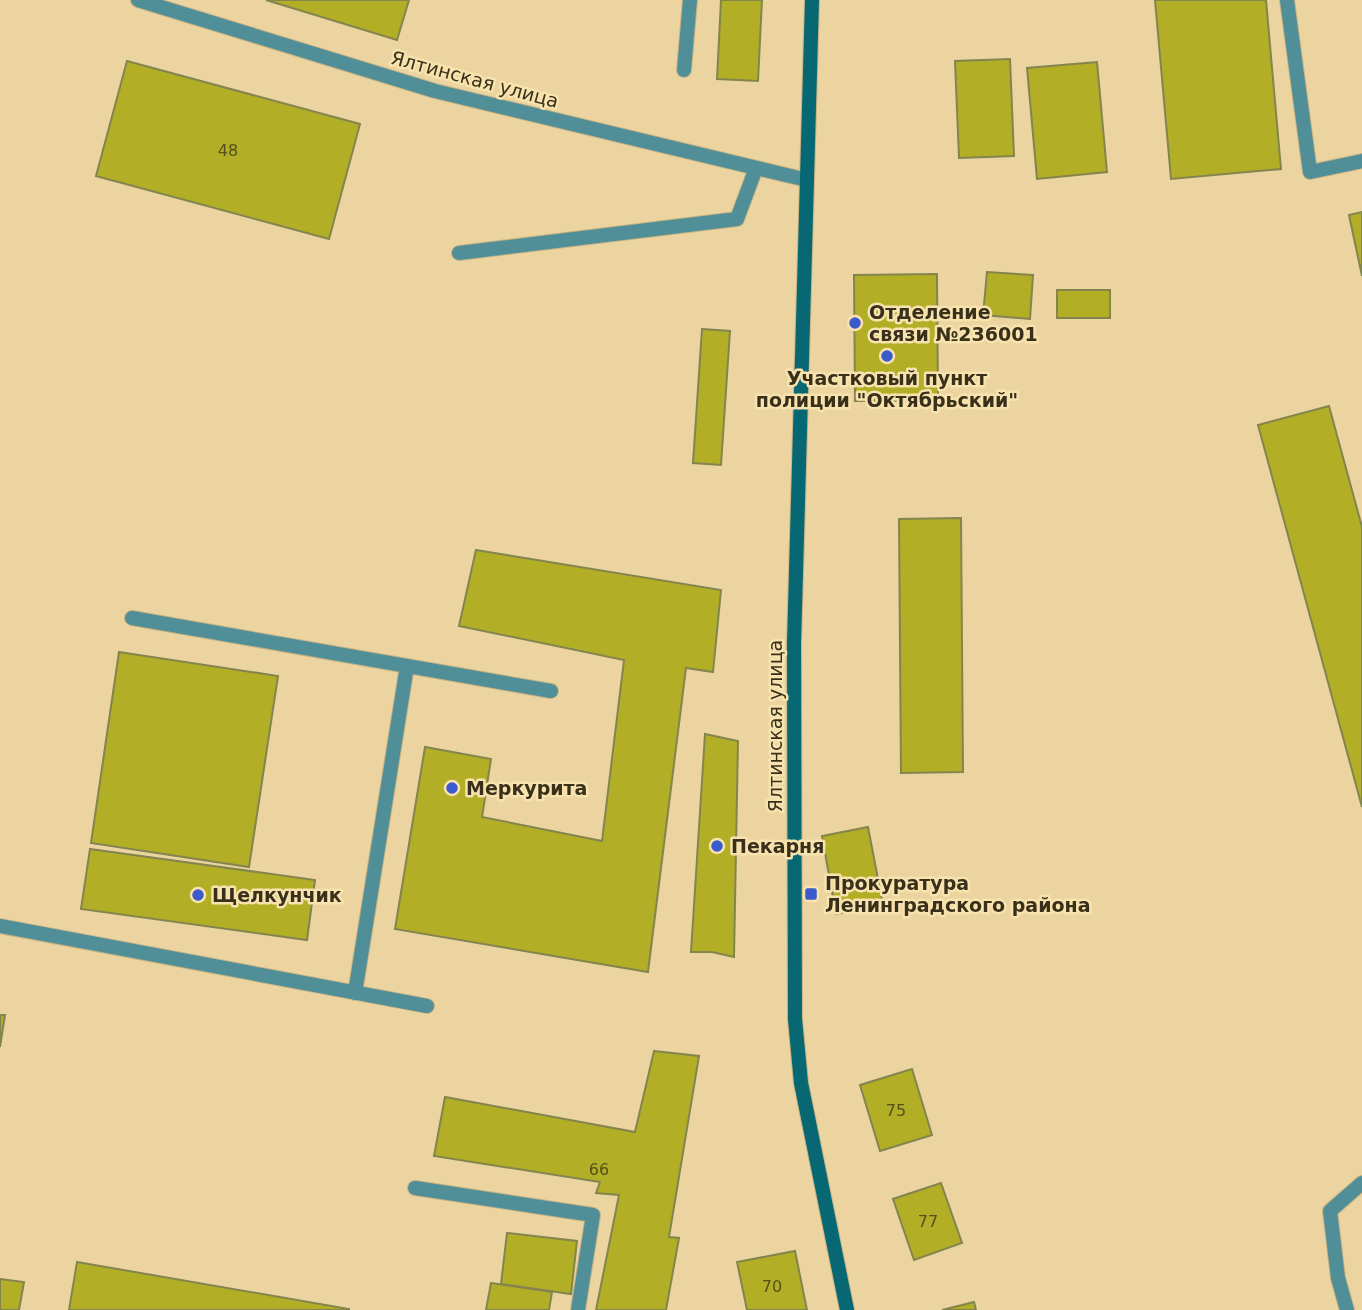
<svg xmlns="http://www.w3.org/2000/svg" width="1362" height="1310" font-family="'DejaVu Sans',sans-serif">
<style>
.building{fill:#b2ae26;stroke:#84844f;stroke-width:2}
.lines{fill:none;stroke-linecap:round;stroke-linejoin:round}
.lane-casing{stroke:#c7b385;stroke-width:16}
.street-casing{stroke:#c7b385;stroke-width:16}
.secondary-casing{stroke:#c7b385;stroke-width:16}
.lane{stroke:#508f98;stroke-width:14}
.street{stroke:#508f98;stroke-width:14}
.secondary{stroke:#076873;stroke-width:14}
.poi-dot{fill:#3b5bcd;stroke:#f8e2ad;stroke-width:2.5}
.labels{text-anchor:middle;stroke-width:5;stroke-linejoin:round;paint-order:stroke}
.number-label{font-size:16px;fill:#56501e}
.street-label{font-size:19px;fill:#38301b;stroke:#f8e2ad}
.poi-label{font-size:19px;font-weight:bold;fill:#38301b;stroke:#f8e2ad;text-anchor:start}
</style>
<rect width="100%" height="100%" fill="#ebd4a0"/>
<g class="building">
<path d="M266 0H409L397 40Z"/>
<path d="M721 0H762L758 81 717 79Z"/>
<path d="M1155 0H1266L1281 169 1171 179Z"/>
<path d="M1010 59 1014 156 959 158 955 61Z"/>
<path d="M127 61 360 124 329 239 96 176Z"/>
<path d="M1097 62 1107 172 1037 179 1027 68Z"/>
<path d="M1362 212V276L1349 215Z"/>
<path d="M987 272 1033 275 1030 319 983 315Z"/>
<path d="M937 274 938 400 855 401 854 275Z"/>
<rect x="1057" y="290" width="53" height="28"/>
<path d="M702 329 730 331 721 465 693 463Z"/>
<path d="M1329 406 1362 527V807L1258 425Z"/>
<path d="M961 518 963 772 901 773 899 519Z"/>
<path d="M476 550 721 590 713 672 686 668 648 972 395 929 425 747 491 759 482 817 602 841 624 660 459 626Z"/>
<path d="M119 652 278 676 249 867 91 843Z"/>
<path d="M705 734 738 741 734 957 712 952H691Z"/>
<path d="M868 827 883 905 836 914 822 836Z"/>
<path d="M90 849 315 880 307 940 81 909Z"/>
<path d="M0 1015H5L0 1047Z"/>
<path d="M654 1051 699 1056 669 1237 679 1238 666 1310H596L619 1195 596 1193 600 1182 434 1156 445 1097 635 1132Z"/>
<path d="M912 1069 932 1135 880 1151 860 1085Z"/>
<path d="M941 1183 962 1243 914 1260 893 1199Z"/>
<path d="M507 1233 577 1241 571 1294 501 1284Z"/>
<path d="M795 1251 807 1310H747L737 1262Z"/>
<path d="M77 1262 349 1309V1310H69Z"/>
<path d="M0 1279 24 1282 19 1310H0Z"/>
<path d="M491 1283 552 1292 549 1310H486Z"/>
<path d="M974 1302 976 1310H942Z"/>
</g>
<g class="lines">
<g class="lane-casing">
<g id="lane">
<path d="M1287 0 1310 172 1362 161"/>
<path d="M684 70 690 0"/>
<path d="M459 253 737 219 756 168"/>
<path d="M132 618 551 691"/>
<path d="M0 926 427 1006"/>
<path d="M355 993 407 666"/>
<path d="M415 1188 593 1215 578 1310"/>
<path d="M1347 1310 1338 1278 1330 1211 1362 1183"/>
</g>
</g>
<g class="street-casing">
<path id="street" d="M138 0 435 91 807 180"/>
</g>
<g class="secondary-casing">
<path id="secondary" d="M812 0 794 644 795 1019 801 1083 847 1310"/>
</g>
<use href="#lane" class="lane"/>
<use href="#street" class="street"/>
<use href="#secondary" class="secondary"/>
</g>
<g class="poi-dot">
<circle cx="855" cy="323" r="7"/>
<circle cx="887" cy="356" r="7"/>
<circle cx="452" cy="788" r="7"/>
<circle cx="717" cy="846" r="7"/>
<rect x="804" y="887" width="14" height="14" rx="3.5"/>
<circle cx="198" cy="895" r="7"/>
</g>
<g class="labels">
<g class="number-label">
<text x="228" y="156">48</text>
<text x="896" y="1116">75</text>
<text x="599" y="1175">66</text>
<text x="928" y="1227">77</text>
<text x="772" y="1292">70</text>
</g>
<g class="street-label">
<text transform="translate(475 79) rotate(15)" y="7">Ялтинская улица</text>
<text transform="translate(775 726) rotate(-90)" y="7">Ялтинская улица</text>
</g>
<g class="poi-label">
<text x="869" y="319">Отделение<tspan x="869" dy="22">связи №236001</tspan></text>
<text x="887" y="385" text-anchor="middle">Участковый пункт<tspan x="887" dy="22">полиции "Октябрьский"</tspan></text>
<text x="466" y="795">Меркурита</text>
<text x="731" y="853">Пекарня</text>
<text x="825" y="890">Прокуратура<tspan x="825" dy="22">Ленинградского района</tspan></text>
<text x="212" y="902">Щелкунчик</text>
</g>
</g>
</svg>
